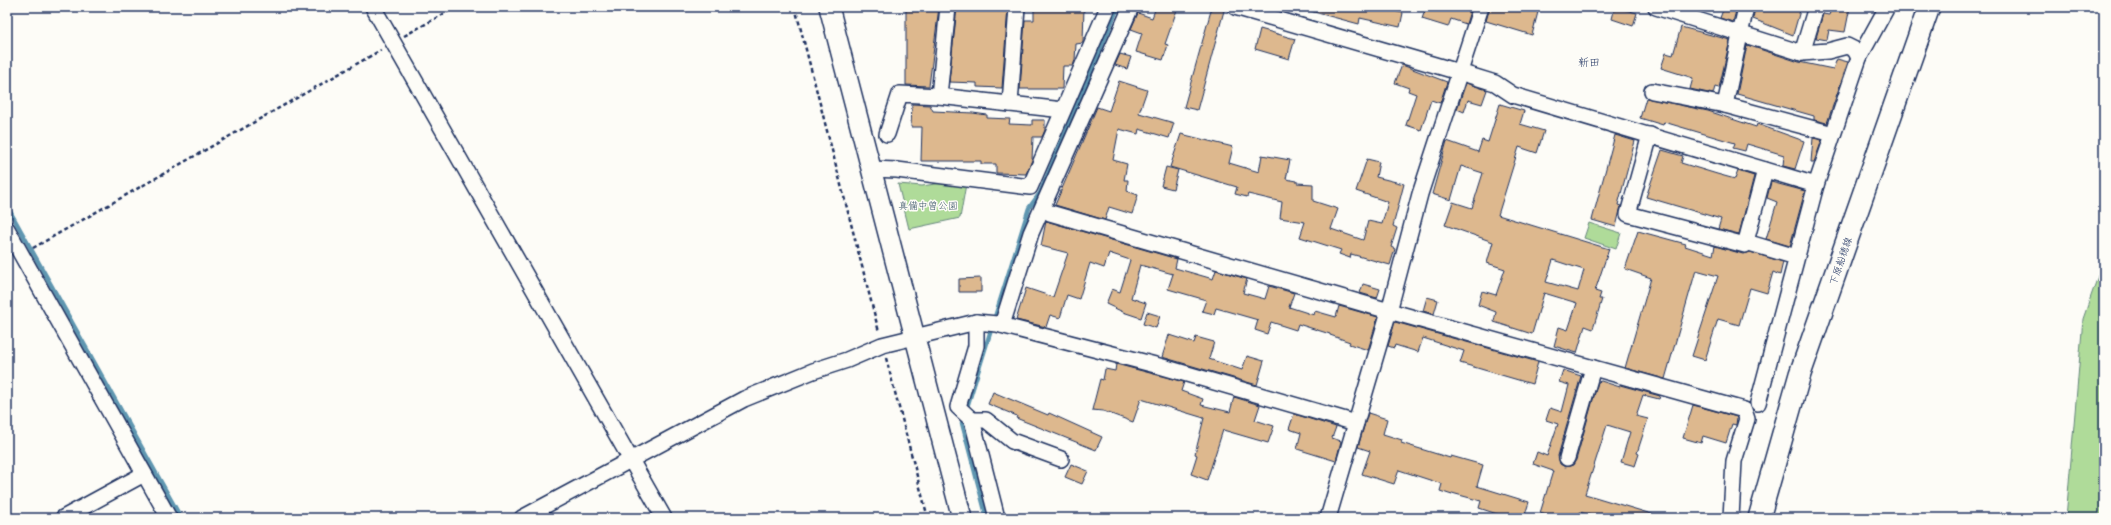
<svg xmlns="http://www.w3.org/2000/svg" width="2111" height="525" font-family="'Shantell Sans','Klee One',sans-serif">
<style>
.green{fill:#afdb99;stroke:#65857c}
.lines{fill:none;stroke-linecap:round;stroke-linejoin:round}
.stream{stroke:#5e96b0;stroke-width:4.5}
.building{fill:#ddb88e;stroke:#1b2f5e;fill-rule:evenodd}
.minor-casing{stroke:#1b2f5e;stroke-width:18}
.tertiary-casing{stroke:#1b2f5e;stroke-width:22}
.secondary-casing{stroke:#1b2f5e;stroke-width:24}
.path{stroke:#1b2f5e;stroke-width:2.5;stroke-dasharray:4 3;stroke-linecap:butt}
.minor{stroke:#fdfcf7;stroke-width:15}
.tertiary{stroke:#fdfcf7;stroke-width:19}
.secondary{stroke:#fdfcf7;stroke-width:21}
.labels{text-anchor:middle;stroke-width:3;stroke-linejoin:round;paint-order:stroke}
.park-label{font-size:10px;fill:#405a6d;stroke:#fdfcf7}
.street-label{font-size:10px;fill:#1b2f5e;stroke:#fdfcf7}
.neighbourhood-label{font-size:11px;fill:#1b2f5e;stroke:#fdfcf7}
</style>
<rect width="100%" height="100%" fill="#fdfcf7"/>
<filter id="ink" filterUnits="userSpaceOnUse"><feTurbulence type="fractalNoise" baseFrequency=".025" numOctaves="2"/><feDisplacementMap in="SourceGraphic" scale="8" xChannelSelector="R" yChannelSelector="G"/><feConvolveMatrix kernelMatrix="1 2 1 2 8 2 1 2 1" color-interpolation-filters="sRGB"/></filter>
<g filter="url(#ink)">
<g class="green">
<path d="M948 182 966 184 960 218 909 229 898 184 922 186Z"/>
<path d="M1589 223 1621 233 1616 249 1584 238Z"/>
<path d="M2104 259V518H2066L2083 319Z"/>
</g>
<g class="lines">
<g class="stream">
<path d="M7 206 181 518"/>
<path d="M987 518 962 423 1029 208 1040 193 1118 7"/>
</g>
</g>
<g class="building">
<path d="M906 7H939L929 86 906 85Z"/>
<path d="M957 7H1008L1002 88 977 87V83L949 82Z"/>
<path d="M1034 7H1084L1083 43 1076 44 1075 60 1073 66H1063L1062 89H1020L1025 20H1034Z"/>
<path d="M1156 7H1178L1165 44 1168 45 1163 60 1136 52 1142 33 1131 29 1138 13 1152 18Z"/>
<path d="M1212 7H1225L1197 110 1184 107Z"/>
<path d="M1311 7H1374L1403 13 1400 27 1360 18 1359 24 1310 11Z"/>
<path d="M1423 7H1457L1470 11 1466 24 1451 19 1448 27 1422 19 1425 10Z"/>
<path d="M1490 7H1522L1538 12 1532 35 1486 21Z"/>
<path d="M1615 7 1637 13 1633 26 1612 19Z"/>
<path d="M1724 7H1737L1733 22 1720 18Z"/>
<path d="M1755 7H1801L1793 35 1753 19Z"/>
<path d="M1832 7H1850L1845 32 1829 30 1827 40 1816 38 1823 14 1829 15Z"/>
<path d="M1681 27 1730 40 1719 88 1715 87 1713 94 1690 89 1693 78 1661 68 1666 53 1673 55Z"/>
<path d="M1260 29 1295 39 1289 59 1255 49Z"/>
<path d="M1747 45 1799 62 1833 69 1837 59 1848 62 1827 123 1814 120V116L1737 94Z"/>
<path d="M1120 54 1131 57 1127 69 1115 65Z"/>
<path d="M1402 65 1447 82 1440 103 1431 100 1421 130 1406 125 1416 94 1408 91 1409 88 1395 83Z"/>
<path d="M1119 81 1147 90 1139 113 1174 123 1169 138 1139 129 1138 134 1119 129 1113 160 1127 164 1124 180H1128L1127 191 1138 195 1132 214 1109 207 1105 220 1055 205 1097 107 1109 111Z"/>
<path d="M1466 83 1487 90 1482 104 1468 100 1464 112 1457 109Z"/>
<path d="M1646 98 1708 111 1756 127 1757 124 1804 141 1795 169 1783 166 1784 155 1747 144 1745 151 1733 148 1735 143 1664 122 1663 125 1640 118Z"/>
<path d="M912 104 930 105 933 111 973 113 987 115V118L1010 119 1009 124 1032 125V120H1045V130L1042 137H1033L1032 160 1026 174 996 173V164H981V161H921L922 127H911Z"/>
<path d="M1500 104 1524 111 1520 124 1544 131 1537 153 1519 147 1498 215 1609 249 1595 291 1601 293 1599 299H1602L1593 329 1585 326 1577 353 1554 346 1559 327 1568 330 1577 303 1544 293 1532 334 1494 322 1496 312 1478 305 1482 291 1496 295 1505 269 1487 263 1493 242 1445 225 1453 202 1472 208 1483 173 1461 166 1451 200 1432 194 1447 141 1478 152 1482 140 1488 142ZM1553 260 1584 270 1578 291 1546 282Z"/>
<path d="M1181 134 1233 147 1229 163 1259 172 1262 155 1290 160 1286 179 1297 181V183L1313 184V201L1338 209 1331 229 1363 240 1368 221 1382 224 1388 202 1356 191 1367 159 1379 162 1376 177 1404 184 1393 226 1397 228 1391 247 1395 249 1390 265 1351 254 1350 258 1339 254 1341 250 1300 237 1305 222 1280 218 1282 202 1248 194 1247 197 1235 194 1237 187 1170 167Z"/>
<path d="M1615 135 1635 141 1618 205 1621 206 1616 227 1592 220Z"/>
<path d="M1813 138 1822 140 1814 162H1811Z"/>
<path d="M1662 150 1683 156 1681 163 1717 174 1735 179 1738 171 1754 176 1739 234 1718 229 1721 219 1646 197Z"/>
<path d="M1166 167 1178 170 1173 189 1161 186Z"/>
<path d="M1771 182 1805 191 1790 246 1766 239 1777 202 1767 198Z"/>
<path d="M1046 221 1177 259 1175 268 1213 279 1216 270 1247 279 1243 293 1265 299 1269 286 1294 293 1289 307 1314 315 1315 311 1336 317 1339 306 1378 317 1368 350 1349 344 1350 342 1330 335V334L1298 324 1296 330 1271 322 1267 334 1255 330 1258 320 1216 308 1214 314 1202 311 1206 300 1168 289 1173 274 1140 265 1131 298 1146 303 1141 318 1123 312 1106 304 1112 289 1120 292 1130 260 1109 253 1104 268 1090 263 1079 299 1067 295 1060 318 1050 315 1046 327 1016 320 1026 288 1053 297 1068 253 1041 246Z"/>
<path d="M1638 231 1686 244 1685 246 1713 255 1715 246 1743 254 1750 252 1783 262 1780 275 1773 272 1767 293 1750 288 1739 325 1718 319 1705 360 1692 356 1718 276 1696 270 1665 379 1625 368 1651 278 1625 269Z"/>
<path d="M981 278V292H959V279Z"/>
<path d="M1363 284 1380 289 1377 298 1360 293Z"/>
<path d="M1427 297 1438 300 1434 314 1423 311Z"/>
<path d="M1147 312 1160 316 1156 328 1143 324Z"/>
<path d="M1395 322 1538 362 1532 384 1460 363 1464 351 1423 338 1418 352 1395 345 1394 348 1388 346Z"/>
<path d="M1169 335 1194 343 1196 337 1214 342 1209 359 1242 370 1247 356 1264 361 1257 385 1162 357Z"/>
<path d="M1116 364 1184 382 1181 391 1203 399 1201 405 1230 412 1234 397 1260 405 1255 420 1274 426 1268 443 1223 430 1207 480 1191 474 1197 455 1195 454 1204 418 1141 399 1133 422 1103 411 1092 410 1100 379 1103 380 1105 369 1115 371Z"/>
<path d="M1563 370 1581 376 1558 456 1560 464 1565 467 1573 465 1576 460 1598 382 1601 381 1620 387V385L1660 396 1659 399 1643 395 1636 416 1648 419 1637 453 1639 454 1635 466 1621 462 1630 432 1607 425 1585 494 1655 515 1654 518H1599L1580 512 1578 518H1556L1540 513 1553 471 1533 464 1537 452 1547 456 1558 424 1546 420 1550 408 1562 412 1569 385 1559 382Z"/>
<path d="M993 392 1048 415 1049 413 1102 437 1096 450 1016 418 1017 416 988 404Z"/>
<path d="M1693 405 1737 417 1736 425 1732 424 1726 443 1703 436 1701 443 1683 438Z"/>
<path d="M1368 413 1387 419 1383 434 1402 440 1401 443 1450 458 1451 456 1483 465 1477 486 1529 502 1524 518H1509L1479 508 1481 501 1452 493V495L1440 491 1442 484 1399 470 1394 484 1362 474 1370 451 1358 447Z"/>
<path d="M1294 414 1336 427 1332 438 1341 441 1336 461 1297 449 1301 433 1289 429Z"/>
<path d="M1071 464 1088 471 1082 484 1065 477Z"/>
</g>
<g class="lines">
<g class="minor-casing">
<g id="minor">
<path d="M373 7 664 518"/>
<path d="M1235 7 1459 72 1495 83 1513 95 1816 185"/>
<path d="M1656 7 1802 53 1828 51 1847 46 1855 50 1859 58"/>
<path d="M1746 7 1725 105 1833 134"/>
<path d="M1802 53 1816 7"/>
<path d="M1652 91 1725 105"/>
<path d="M939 96 1063 110"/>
<path d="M1010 104 1017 7"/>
<path d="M887 134 900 94 939 96 948 7"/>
<path d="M1650 135 1628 214 1745 245 1765 170"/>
<path d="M871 169 897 170 1030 187 1108 7"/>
<path d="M1043 208 1050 213 1389 311 1744 410 1747 419 1734 461 1731 518"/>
<path d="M7 229 169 518"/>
<path d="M1746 242 1796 257"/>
<path d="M976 322V346L958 407 972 420 997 518"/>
<path d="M1002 325 1031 233 1131 7"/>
<path d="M1758 403 1816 185 1859 58 1887 7"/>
<path d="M972 420H986L1012 441 1061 459"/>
<path d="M1567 458 1593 368"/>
<path d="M63 518 144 474"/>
<path d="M522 518 744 399 813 371 847 360 882 345 976 322 997 324 1163 367 1356 423"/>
<path d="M1328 518 1389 311 1420 194 1481 7"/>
</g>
</g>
<g class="tertiary-casing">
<path id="tertiary" d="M829 7 962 518"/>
</g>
<g class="secondary-casing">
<path id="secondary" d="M1759 518 1800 374 1929 7"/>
</g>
<g class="path">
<path d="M795 7 879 332"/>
<path d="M404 36 456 7"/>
<path d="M33 248 381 50"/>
<path d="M886 358 928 518"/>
</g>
<use href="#minor" class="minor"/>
<use href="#tertiary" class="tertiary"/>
<use href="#secondary" class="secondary"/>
</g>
</g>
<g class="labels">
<g class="park-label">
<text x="928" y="209">真備中曽公園</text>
</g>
<g class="street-label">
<text transform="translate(1840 261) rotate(-71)" y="4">下原船穂線</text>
</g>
<g class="neighbourhood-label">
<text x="1589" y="66">新田</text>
</g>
</g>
<rect width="2111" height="525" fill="none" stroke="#fdfcf7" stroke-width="24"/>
<rect x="12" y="12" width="2087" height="501" fill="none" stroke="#1b2f5e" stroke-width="1.5" filter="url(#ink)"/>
</svg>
